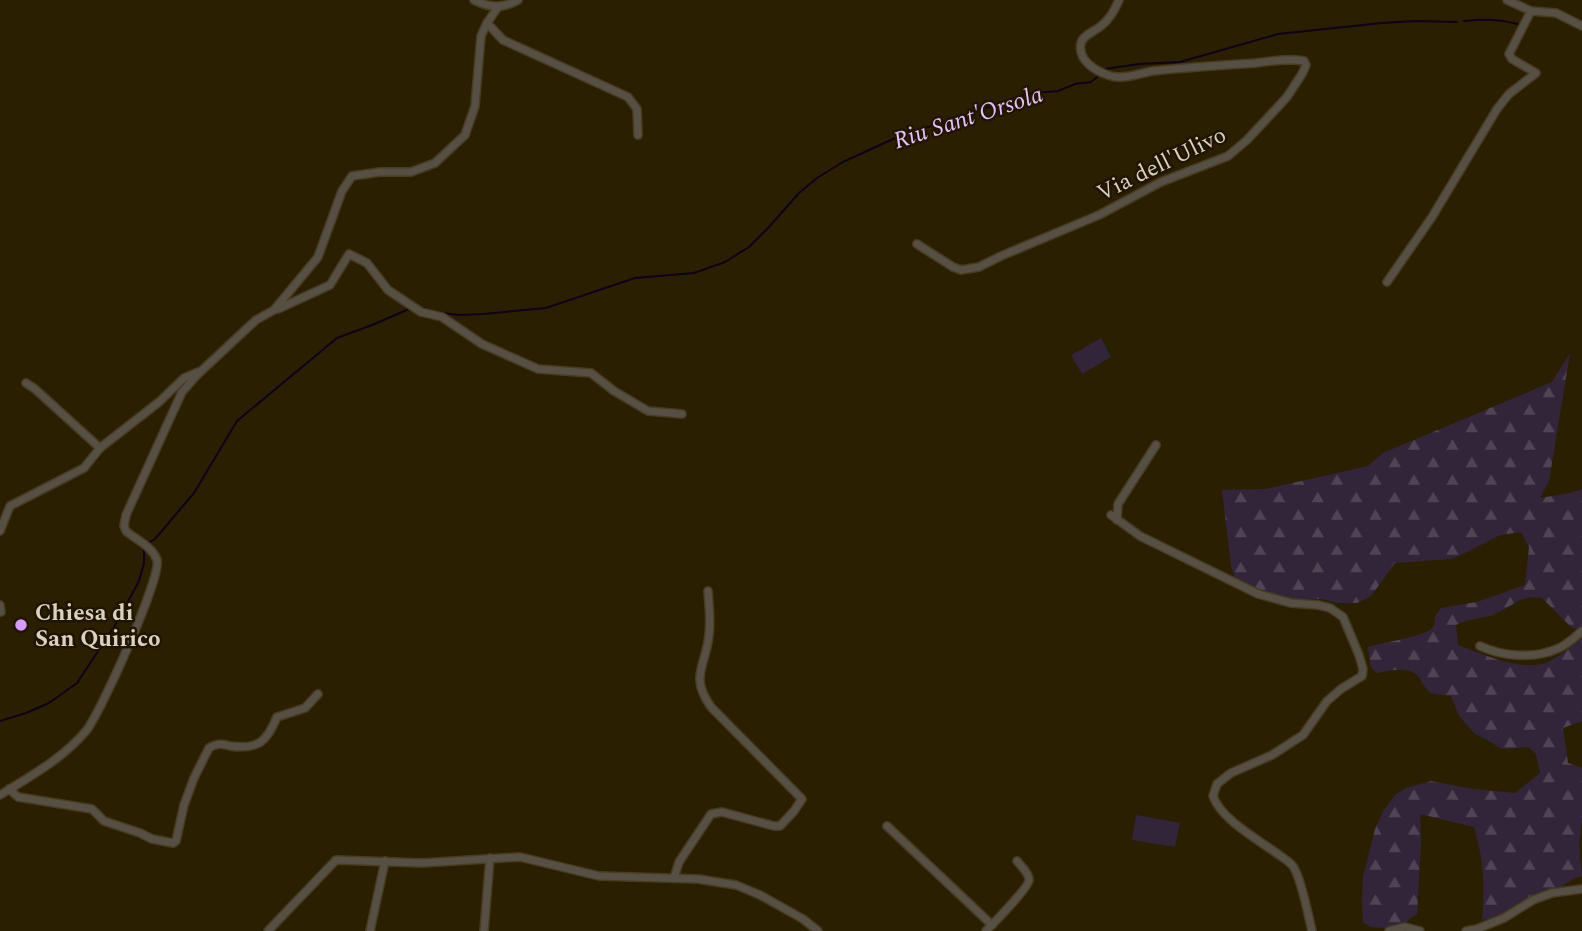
<svg xmlns="http://www.w3.org/2000/svg" width="1582" height="931" font-family="Spectral,serif">
<style>
.forest{fill:url(#forest-firs)}
.garden{fill:#322539}
.lines{fill:none;stroke-linecap:round;stroke-linejoin:round}
.stream{stroke:#100318;stroke-width:2}
.minor-casing{stroke:#473c21;stroke-width:10}
.minor{stroke:#565044;stroke-width:7}
.poi-dot{fill:#d79bf9;stroke:#211500;stroke-width:2.5}
.labels{text-anchor:middle;stroke-width:5;stroke-linejoin:round;paint-order:stroke}
.street-label{font-size:23px;fill:#d9d2c1;stroke:#211500}
.poi-label{font-size:23px;font-weight:bold;fill:#d9d2c1;stroke:#211500;text-anchor:start}
.water-label{font-size:24px;font-style:italic;fill:#e5c3f9;stroke:#211500}
</style>
<defs>
<pattern id="forest-firs" width="22" height="20" patternUnits="userSpaceOnUse" patternTransform="scale(1.75)"><rect width="22" height="20" fill="#322539"/><path d="M5 1l3.5 6h-7zM16 11l3.5 6h-7z" fill="#4f4454"/></pattern>
</defs>
<rect width="100%" height="100%" fill="#2b1f02"/>
<path class="forest" d="M1570 353 1549 481 1540 498 1570 493 1582 489V626L1578 629 1572 628 1542 598C1520 593 1508 611 1489 616 1476 619 1468 619 1456 625L1458 645C1483 654 1525 674 1550 661 1561 655 1572 646 1582 638V721L1563 728 1568 763 1582 768V819L1579 845 1582 876 1574 878 1552 893 1510 915 1482 920C1485 887 1484 860 1474 827L1420 814 1421 843 1417 914 1396 929 1371 927 1363 922 1362 901 1363 877 1375 829 1384 810 1396 794 1406 788 1431 781 1473 789 1515 793 1540 773 1536 754 1528 747 1502 749 1484 738 1475 734 1459 716 1451 696 1430 693C1426 689 1423 684 1420 679 1410 664 1391 671 1376 673L1371 667 1368 647C1380 643 1427 636 1432 628 1437 622 1433 625 1435 618 1435 617 1440 609 1441 608L1477 602 1525 585 1529 547 1521 532 1500 535 1459 556 1450 559 1395 563 1371 596 1357 603H1337L1322 599 1278 600 1237 584 1231 566 1222 490 1265 489 1368 466 1383 453 1552 382Z"/>
<g class="garden">
<path d="M1101 338 1111 357 1082 374 1071 355Z"/>
<path d="M1136 815 1180 823 1175 847 1132 840Z"/>
</g>
<g class="lines">
<g class="stream">
<path d="M1464 21C1486 19 1499 19 1521 25"/>
<path d="M1105 69 1139 64 1180 62 1278 34 1382 23 1416 21 1457 22"/>
<path d="M424 308 430 311"/>
<path d="M443 313 458 315 483 314 546 308 635 278 694 273 725 262 749 247 769 227 799 193 817 178 843 162 906 133 946 122 1020 96 1035 93 1058 91 1075 84 1091 82 1097 77"/>
<path d="M147 544 155 539 194 493 237 421 337 338 372 325 409 309"/>
<path d="M0 721 26 713 49 703 77 683 114 627 139 581 144 563V549"/>
</g>
<g class="minor-casing">
<g id="minor">
<path d="M474 0C489 8 503 9 518 0"/>
<path d="M1507 0 1531 11 1556 13 1582 26"/>
<path d="M487 23 503 40 628 97 637 109 638 135"/>
<path d="M917 244 953 267 961 270 979 267 1001 256 1099 215 1161 182 1228 156 1247 140 1287 97 1302 74 1306 65 1304 61C1289 58 1271 61 1256 63 1222 65 1187 67 1153 71 1140 73 1123 80 1111 76 1097 72 1077 61 1081 43 1083 35 1095 31 1101 26 1110 19 1115 10 1119 0"/>
<path d="M1387 282 1432 217 1497 109 1509 94 1536 73 1512 59 1509 54 1531 11"/>
<path d="M278 309 330 285 349 254 367 263 388 290 421 312 442 317 482 344 538 369 591 373 614 391 648 411 682 414"/>
<path d="M26 383 35 389 100 448 159 402 184 378 198 372"/>
<path d="M1111 515 1140 536 1258 594 1291 603 1318 605 1330 608 1343 617 1359 655 1363 669 1362 676 1341 689 1327 701 1303 735 1272 755 1231 773 1217 784 1213 796C1221 820 1262 842 1282 857 1286 860 1292 863 1294 868 1302 881 1308 915 1312 931"/>
<path d="M1117 520 1118 504 1156 445"/>
<path d="M0 531 10 506 84 468 100 448"/>
<path d="M0 605 1 612"/>
<path d="M1480 646C1503 657 1536 659 1559 648 1568 644 1575 637 1582 631"/>
<path d="M9 789 18 797 92 809 104 821 140 833 152 839 173 843 176 841 184 805 194 778 209 748C217 743 222 744 230 746 259 750 267 741 277 717L305 708 318 694"/>
<path d="M0 795C31 776 62 759 86 731 100 714 162 577 157 560 152 546 136 540 126 531L124 526 126 515 182 392 197 375 256 320 274 310 318 257 342 191 352 176 380 172H411L435 163 465 135 475 106 481 36 487 23 498 7"/>
<path d="M887 826 992 925"/>
<path d="M674 878 679 862 711 814 722 812 774 826H780L794 811 802 799 711 707C689 676 706 666 709 635 711 621 709 605 708 591"/>
<path d="M268 931 336 860 422 863 520 857 599 876 698 879 736 885 760 895 803 919 818 931"/>
<path d="M370 931 385 861"/>
<path d="M484 931 490 858"/>
<path d="M986 931C994 923 1029 887 1029 880 1029 873 1021 866 1017 861"/>
<path d="M1389 931 1405 927 1420 931"/>
<path d="M1466 931 1477 929 1504 918 1533 900 1552 893 1582 889"/>
</g>
</g>
<use href="#minor" class="minor"/>
</g>
<circle class="poi-dot" cx="21" cy="625" r="7"/>
<g class="labels">
<g class="street-label">
<text transform="translate(1161 163) rotate(-26)" y="8">Via dell'Ulivo</text>
</g>
<g class="poi-label">
<text x="35" y="620">Chiesa di<tspan x="35" dy="26">San Quirico</tspan></text>
</g>
<g class="water-label">
<text transform="translate(968 117) rotate(-18)" y="8">Riu Sant'Orsola</text>
</g>
</g>
</svg>
